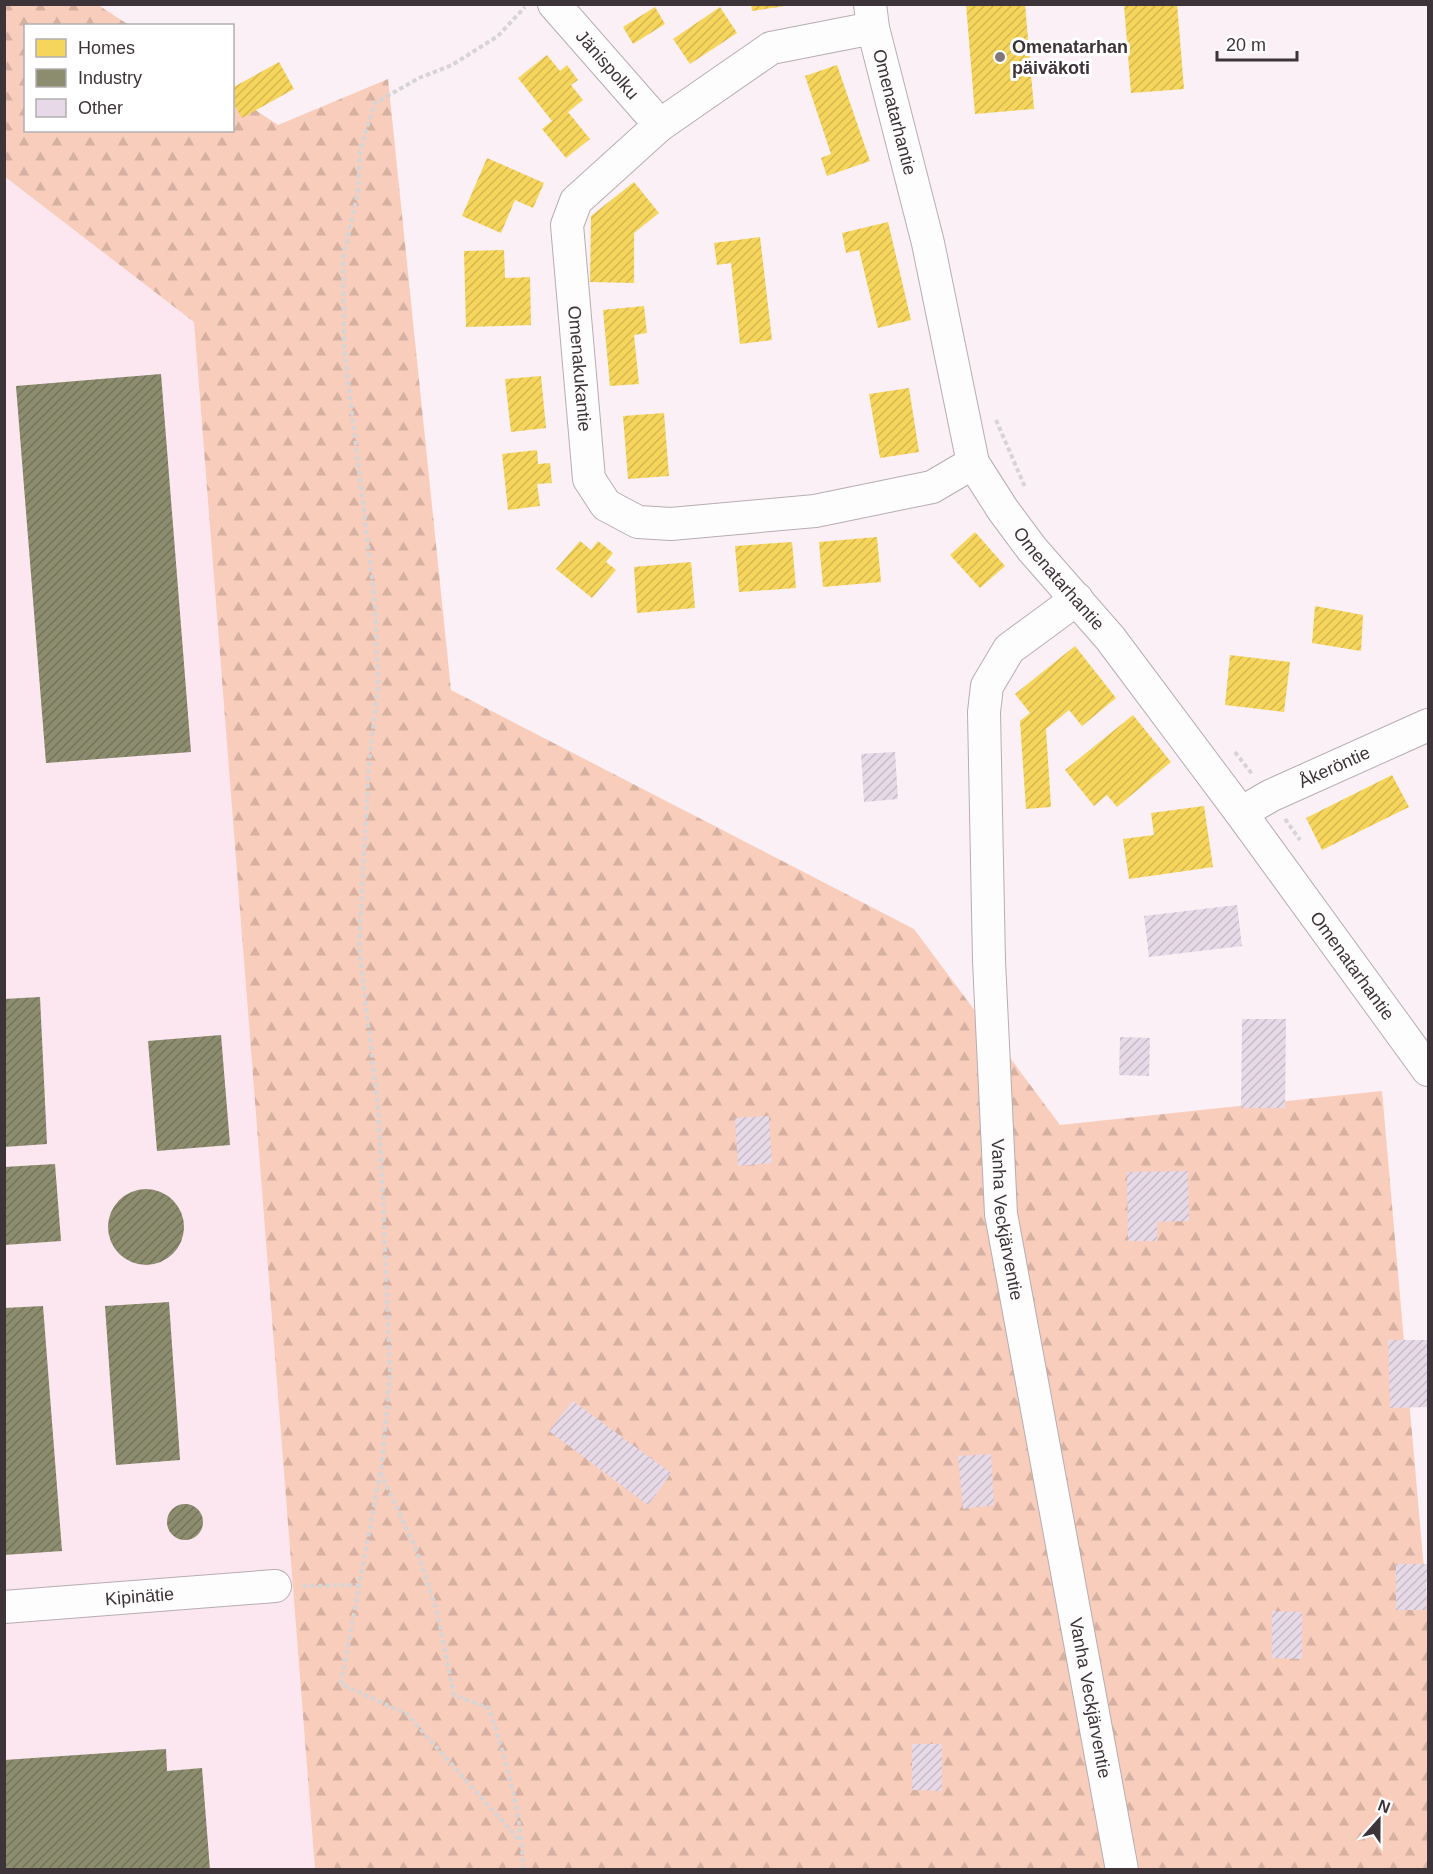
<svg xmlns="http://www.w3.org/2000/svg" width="1433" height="1874" font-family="Arial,sans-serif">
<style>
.built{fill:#fce6f0}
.forest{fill:url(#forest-firs)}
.homes{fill:url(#homes-hatch)}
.industry{fill:url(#industry-hatch)}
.building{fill:url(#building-hatch)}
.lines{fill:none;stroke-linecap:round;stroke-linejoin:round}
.street-casing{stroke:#b6adb1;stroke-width:34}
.path{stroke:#d7d4d5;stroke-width:4;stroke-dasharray:4.5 3;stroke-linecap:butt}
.street{stroke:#fefdfe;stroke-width:32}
.poi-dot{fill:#80767b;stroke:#fff;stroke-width:2}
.labels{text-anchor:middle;stroke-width:6;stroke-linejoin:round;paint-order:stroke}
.poi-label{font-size:18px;font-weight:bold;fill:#3d3439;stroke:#fff;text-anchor:start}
.street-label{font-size:18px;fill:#3d3439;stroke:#fff}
</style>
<defs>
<pattern id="forest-firs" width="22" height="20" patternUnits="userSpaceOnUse" patternTransform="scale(1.5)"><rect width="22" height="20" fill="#f9cdbc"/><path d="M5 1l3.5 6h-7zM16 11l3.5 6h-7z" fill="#d6b1a2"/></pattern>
<pattern id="homes-hatch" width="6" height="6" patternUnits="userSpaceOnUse" patternTransform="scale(1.5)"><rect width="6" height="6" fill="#f6d55c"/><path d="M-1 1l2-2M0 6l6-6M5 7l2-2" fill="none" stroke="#d4b751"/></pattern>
<pattern id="industry-hatch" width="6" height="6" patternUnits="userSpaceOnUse" patternTransform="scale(1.5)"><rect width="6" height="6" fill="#8c8c6e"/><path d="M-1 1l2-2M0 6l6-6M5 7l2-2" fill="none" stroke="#74735b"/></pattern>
<pattern id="building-hatch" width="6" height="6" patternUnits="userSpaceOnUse" patternTransform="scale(1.5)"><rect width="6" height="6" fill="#e7d9e7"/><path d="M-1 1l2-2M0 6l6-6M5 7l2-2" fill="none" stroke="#c7bbc7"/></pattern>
</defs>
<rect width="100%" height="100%" fill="#fbf0f5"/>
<path class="built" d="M4 177 194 322 315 1869H5Z"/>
<path class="forest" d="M4 5H98L129 25 26 26V130H232L233 95 278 125 388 79 451 690 914 929 1060 1125 1382 1091 1428 1615V1869H315L194 322 5 177Z"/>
<g class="homes">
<path d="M751 4H785V6L752 11Z"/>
<path d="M966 4H1025L1034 109 975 114Z"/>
<path d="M1124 4H1177L1184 89 1131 93Z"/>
<path d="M655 7 665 24 633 44 623 27Z"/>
<path d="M720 7 737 33 690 64 673 39Z"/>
<path d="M547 55 560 71 567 65 578 80 571 85 583 100 568 112 590 139 566 158 542 129 552 121 518 78Z"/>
<path d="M279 62 294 89 242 118 232 101V88Z"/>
<path d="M837 65 870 161 827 176 821 158 831 154 805 76Z"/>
<path d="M487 158 544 183 533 208 515 200 501 233 462 216Z"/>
<path d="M634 182 659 213 634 233V283L590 282 591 216Z"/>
<path d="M888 222 911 320 878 328 859 250 846 253 842 233Z"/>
<path d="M760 237 772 340 740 344 731 263 717 265 714 243Z"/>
<path d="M504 250 505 278 530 277 531 325 466 327 464 251Z"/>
<path d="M644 306 647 333 634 335 639 384 610 386 603 310Z"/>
<path d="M541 376 546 428 511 432 505 379Z"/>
<path d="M909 388 919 452 880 458 869 394Z"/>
<path d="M664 413 669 476 628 479 623 416Z"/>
<path d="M537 450 538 464 550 463 552 483 537 484 540 506 508 510 502 454Z"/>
<path d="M975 532 1005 566 980 588 950 555Z"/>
<path d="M877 537 881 582 823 587 819 542Z"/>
<path d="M580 541 591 550 598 541 613 553 606 562 616 570 592 598 556 569Z"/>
<path d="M792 542 796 588 739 592 735 546Z"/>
<path d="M691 562 695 608 637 613 634 567Z"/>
<path d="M1315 606 1363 615 1361 651 1312 643Z"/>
<path d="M1075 646 1116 698 1082 726 1069 710 1046 729 1051 807 1026 809 1020 721 1030 713 1015 694Z"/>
<path d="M1230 655 1290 662 1284 712 1225 705Z"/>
<path d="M1133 715 1171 762 1117 807 1107 795 1094 806 1065 770Z"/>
<path d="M1392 775 1409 807 1322 850 1306 818Z"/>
<path d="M1204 806 1213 867 1129 879 1123 839 1154 835 1151 813Z"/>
</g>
<g class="industry">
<path d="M161 374 191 752 46 763 16 386Z"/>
<path d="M40 997 47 1144 4 1147V999Z"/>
<path d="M221 1035 230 1145 157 1151 148 1041Z"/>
<path d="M55 1164 61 1241 4 1245V1167Z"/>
<circle cx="146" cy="1227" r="38"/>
<path d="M169 1302 180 1460 116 1465 105 1306Z"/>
<path d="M43 1306 62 1551 4 1555V1308Z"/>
<circle cx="185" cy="1522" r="18"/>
<path d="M166 1749 167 1771 202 1768 210 1870H4V1760Z"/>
</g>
<g class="building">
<path d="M895 752 898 799 864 802 861 754Z"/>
<path d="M1237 905 1242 946 1149 957 1144 916Z"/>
<path d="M1242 1019H1286L1285 1108H1241Z"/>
<path d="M1120 1037 1150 1038 1149 1076 1119 1075Z"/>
<path d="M769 1116 772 1163 738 1166 735 1118Z"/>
<path d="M1188 1171 1189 1221 1157 1222V1241H1128L1127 1172Z"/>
<path d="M1388 1340H1427L1428 1407 1390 1408Z"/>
<path d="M573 1401 671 1473 648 1505 549 1431Z"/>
<path d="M991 1454 994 1505 963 1509 958 1456Z"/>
<path d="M1396 1564H1427L1426 1610H1396Z"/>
<path d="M1272 1611 1302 1612V1659L1272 1658Z"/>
<path d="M912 1744H942V1791L912 1790Z"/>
</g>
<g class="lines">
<g class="street-casing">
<g id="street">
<path id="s1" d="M554 4 660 125"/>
<path id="s2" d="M870 4 873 28 928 243 973 463 1003 510 1032 549 1110 638 1241 813 1428 1070"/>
<path id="s3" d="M873 28 771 48 660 125 576 201 567 225 589 479 606 505 638 522 671 524 815 511 932 487 973 463"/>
<path id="s4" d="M1077 599 1009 649 987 686 984 712 989 961 1001 1214 1122 1870"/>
<path id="s5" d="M1241 813 1270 796 1428 725"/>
<path id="s6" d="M4 1607 275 1586"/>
</g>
</g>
<g class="path">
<path d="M996 420 1025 487"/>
<path d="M1235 752 1252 774"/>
<path d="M1285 819 1300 840"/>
<path d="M380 1473 341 1684 407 1714 520 1841"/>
<path d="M303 1586 358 1585"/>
<path d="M523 1870C522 1813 506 1760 489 1708L454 1695 437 1611 416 1549 381 1474 390 1375 383 1197 378 1107 359 947 369 763 378 685 375 603 344 347 343 259 358 191 360 150 375 103 419 78 452 65 498 36 525 7"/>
</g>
<use href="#street" class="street"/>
</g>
<circle class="poi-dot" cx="1000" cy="57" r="6"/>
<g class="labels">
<g class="poi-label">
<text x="1012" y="53">Omenatarhan<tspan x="1012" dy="21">päiväkoti</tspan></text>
</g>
<g class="street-label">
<text dy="6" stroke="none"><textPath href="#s1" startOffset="81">Jänispolku</textPath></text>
<text dy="6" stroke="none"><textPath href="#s2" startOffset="111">Omenatarhantie</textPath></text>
<text dy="6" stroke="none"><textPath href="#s3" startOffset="522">Omenakukantie</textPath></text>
<text dy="6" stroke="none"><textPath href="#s2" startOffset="615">Omenatarhantie</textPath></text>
<text dy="6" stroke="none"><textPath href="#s5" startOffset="104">Åkeröntie</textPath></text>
<text dy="6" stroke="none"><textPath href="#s2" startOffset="1101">Omenatarhantie</textPath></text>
<text dy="6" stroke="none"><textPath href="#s4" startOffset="662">Vanha Veckjärventie</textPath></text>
<text dy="6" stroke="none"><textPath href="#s6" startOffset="136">Kipinätie</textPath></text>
<text dy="6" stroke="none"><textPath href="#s4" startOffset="1148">Vanha Veckjärventie</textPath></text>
</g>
</g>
<rect width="1433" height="1874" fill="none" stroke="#3d3439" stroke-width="12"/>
<rect x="24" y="24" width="210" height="108" fill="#ffffff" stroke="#b1aeb0" stroke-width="1.5"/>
<rect x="36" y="39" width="30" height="18" fill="#f6d55c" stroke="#b1aeb0" stroke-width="1.5"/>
<text x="78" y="54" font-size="18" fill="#3d3439">Homes</text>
<rect x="36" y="69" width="30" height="18" fill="#8c8c6e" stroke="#b1aeb0" stroke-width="1.5"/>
<text x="78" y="84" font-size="18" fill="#3d3439">Industry</text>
<rect x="36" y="99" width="30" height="18" fill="#e7d9e7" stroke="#b1aeb0" stroke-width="1.5"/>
<text x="78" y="114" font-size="18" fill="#3d3439">Other</text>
<g transform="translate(1379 1820) rotate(21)" stroke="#ffffff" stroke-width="4.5" paint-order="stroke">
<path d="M0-4.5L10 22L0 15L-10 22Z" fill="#3d3439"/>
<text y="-9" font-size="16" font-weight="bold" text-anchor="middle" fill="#3d3439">N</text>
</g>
<path d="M1217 51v9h80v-9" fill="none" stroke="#3d3439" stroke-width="3"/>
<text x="1226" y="51" font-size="18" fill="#3d3439" stroke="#ffffff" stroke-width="4.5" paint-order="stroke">20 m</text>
</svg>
